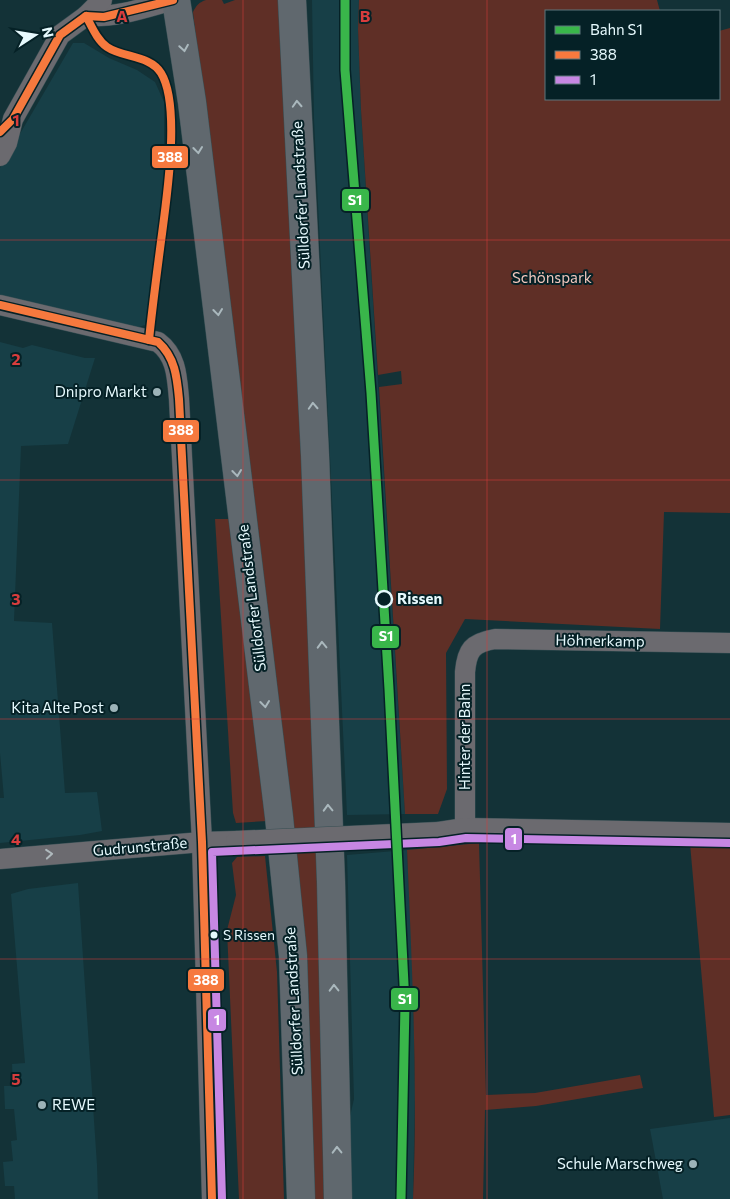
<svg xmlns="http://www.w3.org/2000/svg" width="730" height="1199" font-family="Commissioner,sans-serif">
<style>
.built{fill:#173f47}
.green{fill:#5f2f26}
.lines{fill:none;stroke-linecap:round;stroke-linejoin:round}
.minor-casing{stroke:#374f54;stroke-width:21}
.trunk-casing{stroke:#374f54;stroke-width:29}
.minor{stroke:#6b6a6f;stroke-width:20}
.trunk{stroke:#60686e;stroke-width:28}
.minor-bridge-casing{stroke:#374f54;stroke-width:21;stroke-linecap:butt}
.minor-bridge{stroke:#6b6a6f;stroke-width:20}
.bus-1-casing{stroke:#052126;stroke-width:11}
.bus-2-casing{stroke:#052126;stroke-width:11}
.bus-1{stroke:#f6793e;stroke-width:8}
.bus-2{stroke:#c787e3;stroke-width:8}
.rail-1-casing{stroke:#052126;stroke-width:12}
.rail-1{stroke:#39b64a;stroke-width:9}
.oneway{stroke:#aab8bd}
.oneway2{stroke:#afb9bd}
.grid{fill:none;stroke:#d83d3d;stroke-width:1;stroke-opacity:0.55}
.poi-dot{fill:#9cb3b8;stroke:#052126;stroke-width:2}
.stop-dot{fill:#052126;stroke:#e6f9fd;stroke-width:2.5}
.bus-dot{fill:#e6f9fd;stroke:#052126;stroke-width:2}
.labels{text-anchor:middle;stroke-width:4;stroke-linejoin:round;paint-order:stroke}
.bus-label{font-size:14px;fill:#e6f9fd;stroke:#052126;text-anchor:start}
.street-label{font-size:15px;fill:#e6f9fd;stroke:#052126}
.park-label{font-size:15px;fill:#f1c6bc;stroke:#052126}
.poi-label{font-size:15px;fill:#e6f9fd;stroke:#052126;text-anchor:end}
.stop-label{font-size:15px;font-weight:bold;fill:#e6f9fd;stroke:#052126;text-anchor:start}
.grid-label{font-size:16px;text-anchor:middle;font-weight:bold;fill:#d83d3d;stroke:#052126;stroke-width:4;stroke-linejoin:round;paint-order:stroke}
.line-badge{stroke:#052126;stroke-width:2}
.badge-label{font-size:14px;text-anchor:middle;font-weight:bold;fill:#fff}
</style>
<rect width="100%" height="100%" fill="#133237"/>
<g class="built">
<path d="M312 0H359L358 29 361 110 405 814 347 815 314 119Z"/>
<path d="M73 43H84L109 58 137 70 155 82 164 102V180L155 261 145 325 139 327 0 296V168Z"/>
<path d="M0 342 23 348 32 345 85 358H95L68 444 21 446 14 621 52 623 65 793 97 792 102 831 80 835 0 843V798H4L0 753Z"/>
<path d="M407 850 413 971 415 1092 413 1199H348V1125L354 1099 347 855Z"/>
<path d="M78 883 97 1165 98 1199H15L14 1186H5L3 1162 13 1161 11 1141 17 1140 14 1109H5L4 1086H13L12 1064 25 1063 11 894 28 889Z"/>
<path d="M730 1118V1199H663L650 1129Z"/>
</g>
<g class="green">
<path d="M206 0H222L224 4 235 0H281L311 611 324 1083V1199H310L215 214 193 12C196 6 199 2 206 0Z"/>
<path d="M359 0H657L660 11H546V99H719V31L730 28V513L664 512 660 629 465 619 446 653 447 789 438 814H405L379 387 402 384 401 371 378 375 361 110 358 29Z"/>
<path d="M215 519H230L267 821 236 823 233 813Z"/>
<path d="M689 832 730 833V1115L714 1117Z"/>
<path d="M479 843 486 1095 535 1093 640 1075 643 1088 536 1106 485 1110 483 1199H413C418 1083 412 966 407 850Z"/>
<path d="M265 856 277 972 284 1199H239L227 930 236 895 232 863 237 857Z"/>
</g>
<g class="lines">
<g class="minor-casing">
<g id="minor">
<path d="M86 16C116 18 144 8 173 0"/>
<path d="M0 156 7 143 13 119 60 35 86 16 102 0"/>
<path d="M0 305 158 342C177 356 177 378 179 399L202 842 212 1199"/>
<path d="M465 828V672C467 650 472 643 495 639L730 643"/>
<path d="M439 832 465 828 730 833"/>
<path d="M0 859 202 842 236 841"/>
</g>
</g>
<g class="trunk-casing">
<g id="trunk">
<path d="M176 0 192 102 279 817 293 956 301 1199"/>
<path d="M292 0 315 455 331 882 338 1199"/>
</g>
</g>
<use href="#minor" class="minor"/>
<use href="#trunk" class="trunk"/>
<g class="minor-bridge-casing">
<path id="minor-bridge" d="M236 841 439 832"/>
</g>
<use href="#minor-bridge" class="minor-bridge"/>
<g class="bus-1-casing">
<g id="bus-1">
<path d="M86 16C92 27 97 40 107 47 123 58 150 55 161 73 182 107 165 209 160 249 156 280 152 310 149 340"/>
<path d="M0 132 13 119 60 35 86 16 104 17 173 0"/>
<path d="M0 305 158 342C175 357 177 377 179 399L202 842 212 1199"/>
</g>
</g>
<g class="bus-2-casing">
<path id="bus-2" d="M222 1199 212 852 439 842 466 838 730 843"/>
</g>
<use href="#bus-1" class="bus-1"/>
<use href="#bus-2" class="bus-2"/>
<g class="rail-1-casing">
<path id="rail-1" d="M345 0V70L371 393 389 689 405 1004 401 1199"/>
</g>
<use href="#rail-1" class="rail-1"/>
</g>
<defs><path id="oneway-chevron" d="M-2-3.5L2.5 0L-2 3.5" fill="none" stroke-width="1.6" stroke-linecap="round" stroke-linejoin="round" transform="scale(1.25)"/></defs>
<g class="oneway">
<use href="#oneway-chevron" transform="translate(184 48) rotate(81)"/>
<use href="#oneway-chevron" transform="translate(297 104) rotate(-93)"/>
<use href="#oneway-chevron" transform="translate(198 150) rotate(83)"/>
<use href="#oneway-chevron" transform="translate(218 312) rotate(83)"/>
<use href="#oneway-chevron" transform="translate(313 406) rotate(-93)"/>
<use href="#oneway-chevron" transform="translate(237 473) rotate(83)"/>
<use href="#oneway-chevron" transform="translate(322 645) rotate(-92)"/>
<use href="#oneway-chevron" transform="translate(265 704) rotate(83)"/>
<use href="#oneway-chevron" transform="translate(328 808) rotate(-92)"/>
<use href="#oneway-chevron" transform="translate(334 988) rotate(-91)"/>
<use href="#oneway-chevron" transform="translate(337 1150) rotate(-91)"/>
</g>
<use class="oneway2" href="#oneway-chevron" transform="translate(49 854) rotate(-5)"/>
<path class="grid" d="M243 0V1199M487 0V1199M0 240H730M0 480H730M0 719H730M0 959H730"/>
<g class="poi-dot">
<circle cx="157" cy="392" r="5"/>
<circle cx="114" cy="708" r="5"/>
<circle cx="42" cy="1105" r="5"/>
<circle cx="693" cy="1164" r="5"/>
</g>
<circle class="stop-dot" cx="384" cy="599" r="8"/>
<circle class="bus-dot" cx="214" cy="935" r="4.5"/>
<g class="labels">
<g class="bus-label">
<text x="223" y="940">S Rissen</text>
</g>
<g class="street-label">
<text transform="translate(301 195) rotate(-93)" y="5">Sülldorfer Landstraße</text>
<text transform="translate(252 598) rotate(-97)" y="5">Sülldorfer Landstraße</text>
<text transform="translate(600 641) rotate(1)" y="5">Höhnerkamp</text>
<text transform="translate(465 737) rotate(-90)" y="5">Hinter der Bahn</text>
<text transform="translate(140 847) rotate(-5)" y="5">Gudrunstraße</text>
<text transform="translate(294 1001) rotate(-93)" y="5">Sülldorfer Landstraße</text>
</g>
<g class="park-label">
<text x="552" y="283">Schönspark</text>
</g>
<g class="poi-label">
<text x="147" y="397">Dnipro Markt</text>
<text x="104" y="713">Kita Alte Post</text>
<text x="52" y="1110" text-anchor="start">REWE</text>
<text x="683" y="1169">Schule Marschweg</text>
</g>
<g class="stop-label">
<text x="397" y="604">Rissen</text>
</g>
</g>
<g class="grid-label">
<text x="122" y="22">A</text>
<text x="365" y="22">B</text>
<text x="16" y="126">1</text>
<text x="16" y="365">2</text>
<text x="16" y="605">3</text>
<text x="16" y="845">4</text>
<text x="16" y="1085">5</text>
</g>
<g class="line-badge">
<rect x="151" y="145" width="38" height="24" rx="5" fill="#f6793e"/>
<rect x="341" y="188" width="29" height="24" rx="5" fill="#39b64a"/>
<rect x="162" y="419" width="38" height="24" rx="5" fill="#f6793e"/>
<rect x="371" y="625" width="29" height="24" rx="5" fill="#39b64a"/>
<rect x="504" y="827" width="19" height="24" rx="5" fill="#c787e3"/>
<rect x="187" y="968" width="38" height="24" rx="5" fill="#f6793e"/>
<rect x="390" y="987" width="29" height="24" rx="5" fill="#39b64a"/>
<rect x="207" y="1008" width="20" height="24" rx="5" fill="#c787e3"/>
</g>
<g class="badge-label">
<text x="170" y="162">388</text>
<text x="355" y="205">S1</text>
<text x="181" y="435">388</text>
<text x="386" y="641">S1</text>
<text x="514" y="844">1</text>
<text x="206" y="985">388</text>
<text x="405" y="1004">S1</text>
<text x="217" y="1025">1</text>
</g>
<rect x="545" y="10" width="175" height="90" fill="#052126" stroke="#5f777c"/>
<rect x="555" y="26" width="25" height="8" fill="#39b64a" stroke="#5f777c"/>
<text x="590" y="35" font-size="15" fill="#e6f9fd">Bahn S1</text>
<rect x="555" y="51" width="25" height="8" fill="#f6793e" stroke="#5f777c"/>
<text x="590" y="60" font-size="15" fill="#e6f9fd">388</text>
<rect x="555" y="76" width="25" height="8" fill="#c787e3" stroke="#5f777c"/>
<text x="590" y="85" font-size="15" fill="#e6f9fd">1</text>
<g transform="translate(35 35) rotate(78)" stroke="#052126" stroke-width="4" paint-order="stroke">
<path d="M0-4L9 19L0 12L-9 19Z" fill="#e6f9fd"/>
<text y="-8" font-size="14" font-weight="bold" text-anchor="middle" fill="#e6f9fd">N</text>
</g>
</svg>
